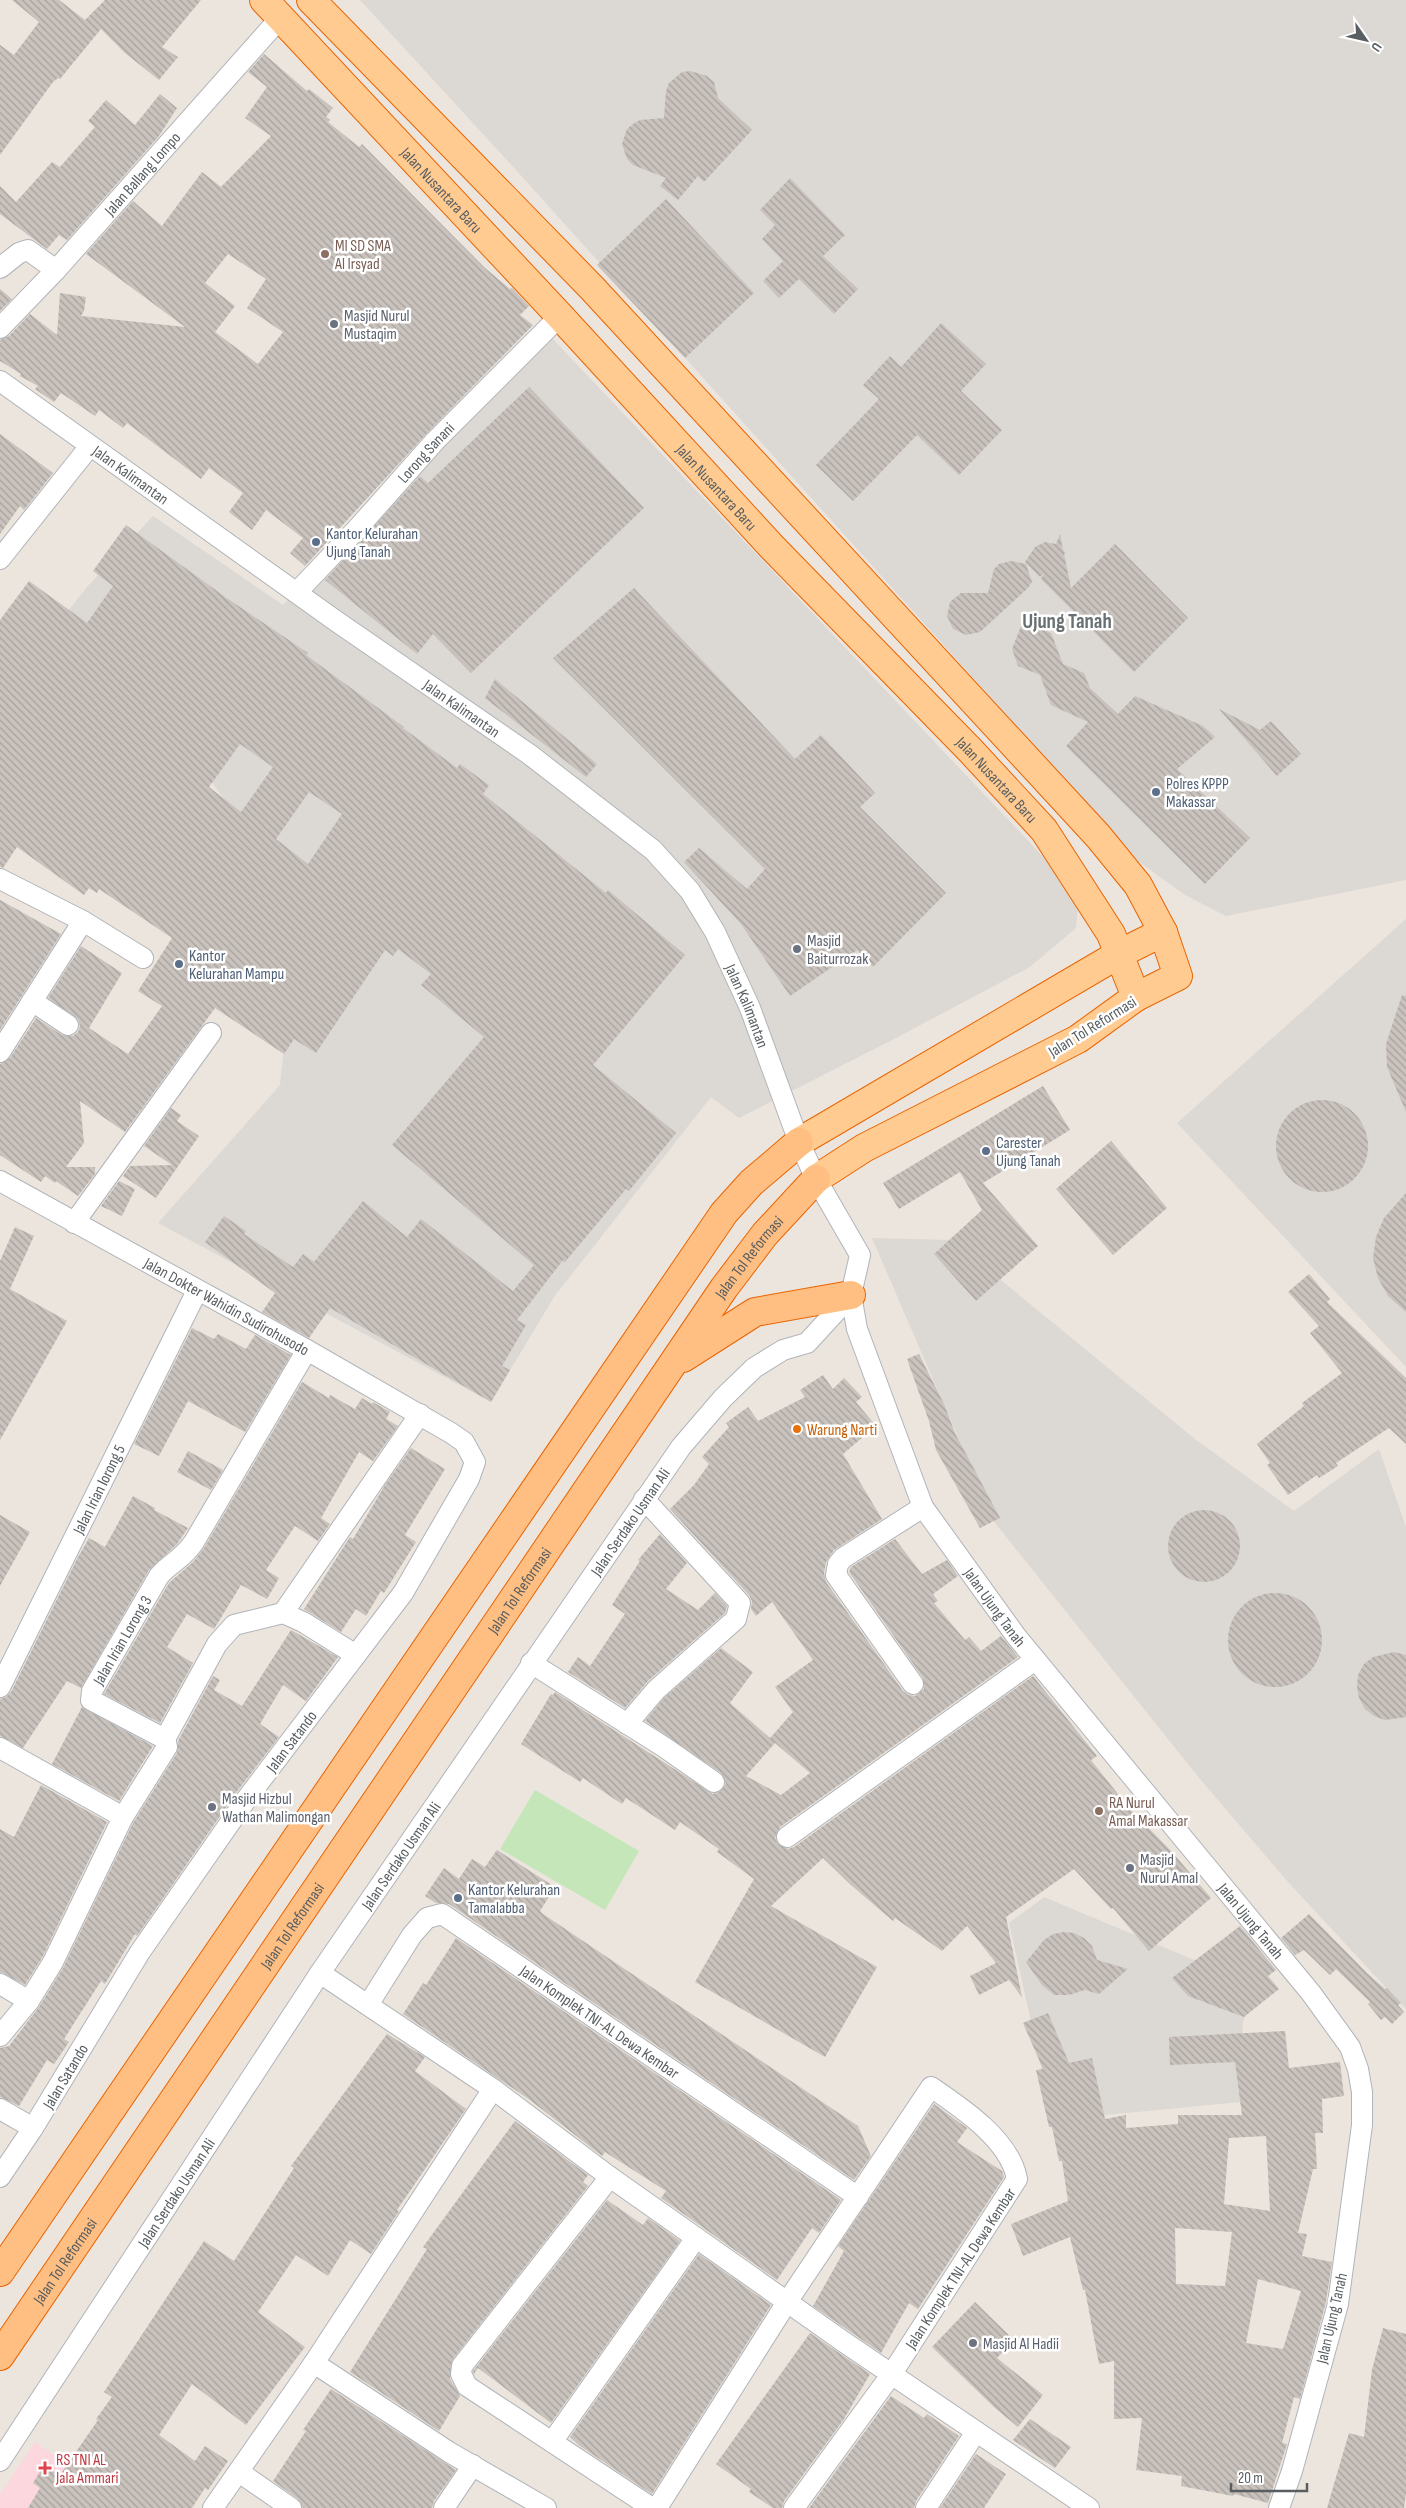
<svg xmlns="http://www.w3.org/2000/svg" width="1406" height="2508" font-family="'Sofia Sans Condensed',sans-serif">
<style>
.industrial{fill:#dcd8d3}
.medical{fill:#fcd7dd}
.park{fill:#c4e6b8}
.building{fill:url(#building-back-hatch);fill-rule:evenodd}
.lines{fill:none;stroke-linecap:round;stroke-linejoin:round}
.minor-casing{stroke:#b0b4b8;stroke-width:22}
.trunk-casing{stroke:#ea6400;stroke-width:30}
.motorway-casing{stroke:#ea6400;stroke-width:30}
.minor{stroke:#fff;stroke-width:20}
.trunk{stroke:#ffcb91;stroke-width:28}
.motorway{stroke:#ffbf82;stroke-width:28}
.education-dot{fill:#8d6e63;stroke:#fff;stroke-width:2}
.worship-dot{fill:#6b7280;stroke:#fff;stroke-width:2}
.service-dot{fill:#5c6f8a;stroke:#fff;stroke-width:2}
.food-dot{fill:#e8710a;stroke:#fff;stroke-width:2}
.health-dot{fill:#e0444e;stroke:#fff;stroke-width:2}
.labels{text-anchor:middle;stroke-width:5;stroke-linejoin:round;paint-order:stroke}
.street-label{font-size:16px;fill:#585e61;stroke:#fff}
.education-label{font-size:16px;fill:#785e54;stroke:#fff;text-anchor:start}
.worship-label{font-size:16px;fill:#5b616d;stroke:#fff;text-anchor:start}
.service-label{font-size:16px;fill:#4e5e75;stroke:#fff;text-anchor:start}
.food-label{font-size:16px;fill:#c56008;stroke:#fff;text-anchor:start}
.health-label{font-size:16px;fill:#be3a42;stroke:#fff;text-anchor:start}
.district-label{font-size:21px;font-weight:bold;fill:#697073;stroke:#fff}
</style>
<defs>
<pattern id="building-back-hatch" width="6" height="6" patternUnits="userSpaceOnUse" patternTransform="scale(1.25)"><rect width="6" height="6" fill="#c9c2bd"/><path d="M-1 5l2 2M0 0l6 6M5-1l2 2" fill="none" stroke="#a6a19d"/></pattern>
</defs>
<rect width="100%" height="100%" fill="#ece5de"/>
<g class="industrial">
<path d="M360 0H1406V880L1226 916 1185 895 1138 861 516 170Z"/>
<path d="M550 336 1070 885 1078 907 1076 928 1030 967 894 1039 739 1118 711 1097 554 1297 491 1402 158 1223 280 1085 284 1045 226 802 202 768 0 696 87 587 153 516 283 605 358 521Z"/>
<path d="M1406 919V1367L1177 1123Z"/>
<path d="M872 1238 952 1240 1195 1439 1294 1511 1379 1449 1406 1527V2009L1288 1882 1200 1779 995 1523Z"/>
<path d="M1044 1897 1230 1975 1250 2003 1243 2022 1241 2048 1283 2098 1053 2120 1009 1923Z"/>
</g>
<path class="medical" d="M35 2442 123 2503 120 2508H0V2495Z"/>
<path class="park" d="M535 1790 639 1851 605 1910 500 1849Z"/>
<g class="building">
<path d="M12 0H59L85 20 105 0H201L162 47 178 57 159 80 125 53 101 29 60 79 58 78 53 82 0 155V45L14 55 39 22Z"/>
<path d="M264 54 307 91 309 89 333 108 326 117 330 120 328 122 359 147 362 144 485 268 510 289 512 288 529 306 520 315 533 325 427 433 305 566 290 553 303 538 266 510 252 530 229 512 243 493 209 468 201 479 127 423 123 428 99 410 95 416 61 393 54 402 35 389 38 386 20 376 21 374 0 361V340L9 336 30 314 57 335 60 293 86 297 84 311 81 316 185 327 86 254 133 201 162 226 202 172 221 187 271 136 245 118 267 87 248 72ZM228 254 266 279 247 308 283 332 258 364 215 332 235 306 205 283Z"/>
<path d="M690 71 707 76 714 82 718 98 752 130 704 182 698 176 678 200 660 186 666 178 633 165 627 159 622 144 627 129 633 124 640 120 664 118 666 91 669 83 682 72Z"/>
<path d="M160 94 177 108 159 136 67 240 59 235 47 249 0 214V186L16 202 52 162 60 167 95 127 88 121 106 100 135 125Z"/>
<path d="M790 178 845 235 823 256 858 289 834 314 799 279 779 298 763 281 783 261 762 239 775 225 760 210Z"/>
<path d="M666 199 754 293 685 358 597 265Z"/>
<path d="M0 289 12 299 0 311Z"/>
<path d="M941 323 986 364 961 391 1002 430 959 475 917 435 853 501 816 465 879 399 863 385 890 356 901 367Z"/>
<path d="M529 387 644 508 471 673 433 634 417 654 325 580 420 476 428 483Z"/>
<path d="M0 434 53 473 24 510 20 506 0 534Z"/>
<path d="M126 525 228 599 308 653 306 655 404 727 403 728 457 768 460 764 489 785 483 794 606 893 608 890 685 955 593 1065 676 1133 629 1191 626 1189 565 1262 563 1260 517 1320 526 1325 502 1366 510 1370 491 1402 330 1308 309 1338 262 1312 275 1293 205 1242 224 1216 246 1231 244 1234 293 1267 303 1254 314 1262 363 1201 407 1237 421 1219 513 1291 534 1265 392 1145 484 1037 421 985 431 974 398 949 393 956 385 950 316 1053 294 1039 284 1054 215 1008 125 1132 80 1101 84 1143 66 1167H95V1174L78 1196 56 1181 55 1183 45 1176 41 1182 0 1155V1064L10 1058 36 1018 62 1035 73 1036 78 1032 80 1026 78 1019 48 998 81 946 122 973 89 1028 128 1054 162 1006 138 991 172 938 99 889 97 893 89 888 84 895 17 847 3 868 0 867V620L29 581 87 623 113 586 93 571ZM240 744 273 767 241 812 209 787ZM309 792 342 814 308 864 276 839Z"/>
<path d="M1060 534 1063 550 1066 553 1064 554 1071 588 1115 544 1188 618 1134 672 1041 579 1044 573 1040 577 1025 562 1035 547 1045 542 1056 544Z"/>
<path d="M1011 561 1026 564 1032 582 1028 588 980 632 966 635 953 629 947 616 950 602 961 593H988L994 569 999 564Z"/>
<path d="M634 588 795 759 821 735 875 793 860 807 946 893 873 967 857 950 790 996 741 924 684 862 699 848 747 889 765 869 553 658Z"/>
<path d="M1023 621 1051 633 1063 664 1084 673 1090 688 1118 714 1135 696 1203 726 1215 737 1177 769 1250 838 1205 884 1066 746 1088 722 1051 705 1040 675 1018 666 1012 649Z"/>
<path d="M495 679 597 764 586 777 485 698Z"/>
<path d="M1219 709 1260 730 1271 721 1301 754 1277 776Z"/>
<path d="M0 900 61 934 0 1030Z"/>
<path d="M1402 995 1406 996V1112L1387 1067 1386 1044Z"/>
<path d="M1043 1086 1070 1130 983 1183 1038 1246 976 1301 934 1254 982 1210 960 1172 899 1209 883 1183Z"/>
<circle cx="1322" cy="1146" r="46"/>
<path d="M171 1108 181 1115 177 1121 199 1136 156 1198 123 1176 130 1166 172 1165 144 1146Z"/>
<path d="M1111 1141 1167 1208 1113 1255 1056 1189Z"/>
<path d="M119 1181 135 1189 122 1216 101 1206Z"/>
<path d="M1406 1193V1312L1388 1296 1378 1278 1373 1258 1376 1237 1384 1218Z"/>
<path d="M15 1227 34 1236 10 1289 67 1321 0 1440V1261Z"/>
<path d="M1309 1274 1330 1299 1327 1302 1406 1378V1444L1389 1428 1336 1463 1338 1466 1319 1478 1317 1475 1288 1495 1267 1465 1270 1463 1257 1444 1304 1406 1302 1403 1342 1373 1310 1333 1319 1326 1288 1292Z"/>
<path d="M192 1328 214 1339 218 1334 246 1349 255 1335 291 1355 245 1432 188 1401 159 1456 134 1444Z"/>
<path d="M919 1354 944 1404 955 1433 1000 1518 980 1528 936 1450 929 1421 907 1359Z"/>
<path d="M823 1375 833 1389 844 1378 862 1397 856 1402 876 1426 843 1454 882 1519 834 1550 826 1562 824 1573 826 1582 903 1691 908 1695 915 1696 924 1689 923 1678 849 1572 851 1567 895 1539 922 1574 947 1560 958 1576 933 1594 938 1601 934 1603 965 1640 969 1637 981 1651 1001 1636 1018 1657 780 1827 775 1838 778 1844 788 1849 794 1847 1033 1676 1097 1756 1091 1760 1129 1808 1173 1853 1211 1898 1149 1951 1113 1908 1111 1909 1074 1869 1006 1917 1022 1997 1009 1980 979 1995 970 1976 996 1963 967 1926 942 1951 895 1918 893 1921 851 1885 823 1858 771 1906 877 1967 825 2057 695 1982 754 1879 717 1852 719 1849 680 1822 675 1830 626 1798 622 1804 583 1778 580 1782 521 1744 551 1694 553 1695 555 1692 713 1794 719 1792 726 1784 721 1773 645 1721 664 1698 721 1648 753 1672 730 1703 770 1738 793 1712 775 1687 813 1660 772 1602 756 1616 751 1609 752 1601 749 1595 670 1509 694 1485 709 1464 702 1457 729 1427 726 1423 748 1407 758 1421 805 1397 800 1390ZM775 1743 810 1773 781 1795 746 1776Z"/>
<path d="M302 1382 329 1398 330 1395 355 1409 362 1398 372 1404 373 1402 390 1412 386 1419 398 1426 373 1461 359 1452 321 1518 330 1524 318 1541 295 1526 266 1570 279 1578 267 1599 241 1585 214 1629 187 1614 167 1647 193 1663 160 1723 104 1694 169 1583 194 1561 204 1548Z"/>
<path d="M411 1448 445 1469 405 1535 416 1542 384 1593 381 1591 366 1616 356 1609 341 1632 304 1609 350 1537 353 1539 385 1485Z"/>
<path d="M188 1451 223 1470 211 1490 177 1472Z"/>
<path d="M133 1496 155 1508 154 1510 188 1528 177 1544 149 1570 81 1688 67 1681 23 1748 0 1736V1699L6 1697 11 1692 77 1559 89 1538 105 1547Z"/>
<circle cx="1204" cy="1546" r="36"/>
<path d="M0 1515 30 1532 0 1586Z"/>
<path d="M660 1534 687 1563 666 1589 698 1610 715 1593 727 1606 725 1613 648 1681 625 1708 568 1672 578 1657 590 1666 625 1614 612 1605 640 1561 638 1560Z"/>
<circle cx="1275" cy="1640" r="47"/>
<path d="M291 1630 338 1657 306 1701 283 1685 260 1724 279 1737 238 1790 137 1936 135 1934 105 1984 101 1981 64 2039 69 2042 54 2064 47 2060 19 2106 0 2097V2048L9 2046 39 2007 63 1968 133 1823 177 1753 178 1741 213 1676 220 1680 214 1690 242 1706Z"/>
<path d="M1394 1652 1406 1655V1717L1385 1720 1374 1716 1365 1709 1359 1698 1357 1687 1358 1675 1364 1664 1373 1657Z"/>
<path d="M82 1707 153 1746 119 1801 52 1764Z"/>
<path d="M41 1785 107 1822 43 1956 25 1985 0 1972V1829L14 1837Z"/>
<path d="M497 1850 555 1887 540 1911 543 1914 858 2126 871 2156 854 2180 449 1904 436 1903 425 1896 444 1868 459 1879 472 1859 485 1867Z"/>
<path d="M1309 1914 1368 1974 1385 1989 1387 1988 1401 2003 1398 2005 1404 2012 1392 2024 1385 2017 1381 2020 1368 2004 1370 2002 1336 1969 1330 1975 1304 1950 1295 1955 1281 1938Z"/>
<path d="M1240 1926 1276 1970 1268 1976 1279 1989 1244 2017 1188 1996 1172 1978Z"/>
<path d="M1064 1932 1074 1933 1084 1938 1092 1946 1097 1960 1128 1969 1099 1994 1085 1990 1069 1995H1054L1042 1985 1026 1962 1044 1940 1053 1934Z"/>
<path d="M456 1938 841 2200 819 2233 812 2228 777 2280 661 2198 666 2191 605 2152 602 2156 530 2100 403 2014 423 1983 426 1985Z"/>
<path d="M1048 2013 1069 2063 1092 2058 1105 2119 1126 2115V2128L1178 2124V2115H1242L1235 2062 1170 2065 1169 2037 1285 2031 1289 2068 1340 2062 1344 2096 1322 2099 1323 2133H1315L1317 2169H1313L1298 2233 1307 2234 1302 2256 1332 2262 1326 2302 1300 2399 1294 2397 1282 2443 1287 2444 1268 2503 1234 2494 1233 2496 1181 2486 1182 2476 1136 2470 1142 2418 1114 2419V2361L1099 2364 1085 2290H1083L1070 2237 1023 2256 1011 2224 1068 2201 1062 2161H1059L1052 2127H1049L1036 2070 1043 2069 1023 2023ZM1266 2136 1270 2211 1224 2204 1229 2138ZM1175 2228 1232 2232 1225 2286 1176 2284ZM1258 2279 1301 2291 1283 2349 1246 2343Z"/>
<path d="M387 2034 425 2057 415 2071 466 2109 397 2210 399 2211 371 2254 350 2240 328 2276 296 2255 258 2312 305 2347 246 2425 192 2384 159 2435 195 2461 205 2446 228 2461 208 2490 205 2488 192 2508H28L40 2488 33 2483 44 2465 60 2475 98 2420 96 2419 112 2397 104 2392 204 2241 234 2261 294 2168 291 2166Z"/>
<path d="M934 2104 967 2128 957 2142 1002 2171 1004 2177 918 2309 909 2303 881 2353 813 2306 844 2251 838 2246Z"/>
<path d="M515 2121 588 2175 583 2182 588 2186 453 2359 450 2379 460 2396 439 2431 350 2372 427 2249 423 2247Z"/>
<path d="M607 2200 643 2225 648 2218 680 2241 551 2423 478 2368 474 2374 473 2371Z"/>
<path d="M699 2254 771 2305 652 2494 580 2446 570 2437Z"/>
<path d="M975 2302 1014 2340 997 2358 1043 2395 1018 2427 995 2408 932 2347Z"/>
<path d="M1383 2328 1406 2334V2494L1404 2508H1327L1349 2433 1364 2437 1372 2370Z"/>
<path d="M810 2333 870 2374 844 2419 784 2501 782 2508H773L749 2492 751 2489 716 2464Z"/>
<path d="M331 2389 456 2470 434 2501 432 2508H303L298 2499 273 2481 306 2431 303 2430Z"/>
<path d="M891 2396 924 2418 927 2414 959 2436 916 2501 914 2508H809Z"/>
<path d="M1030 2419 1071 2447 1055 2468 1013 2440Z"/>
<path d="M976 2454 1006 2474 984 2508H940Z"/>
</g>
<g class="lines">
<g class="minor-casing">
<g id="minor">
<path d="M0 268 19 253 28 250 56 270"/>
<path id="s1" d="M0 328 56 270 281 17"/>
<path id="s2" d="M0 381 336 621 529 754 653 850 690 891 715 932 750 1008 799 1142 816 1179 860 1255 851 1295 857 1329 923 1507 1016 1636 1311 1993 1350 2047 1358 2069 1362 2092V2125L1338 2304 1292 2471 1279 2508"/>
<path d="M0 559 90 446"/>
<path id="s3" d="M297 592 356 530 435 441 560 316"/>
<path d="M0 879 83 921 143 958"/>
<path d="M32 1001 68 1025"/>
<path d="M0 1052 83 921"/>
<path id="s4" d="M0 1181 307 1350 451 1433 464 1442 475 1462 469 1479 403 1593 248 1797 140 1952 33 2128 0 2177"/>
<path d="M74 1223 211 1033"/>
<path d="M283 1613 420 1414"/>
<path d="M531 1663 664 1747 714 1782"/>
<path d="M913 1684 836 1575 838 1564 843 1558 923 1507"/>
<path id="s5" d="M0 1687 197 1291"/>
<path d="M627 1724 656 1690 736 1619 740 1603 644 1499"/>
<path d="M165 1739 217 1644 234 1625 283 1613 303 1622 356 1655"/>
<path d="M0 1748 123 1817"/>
<path d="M787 1837 1035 1660"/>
<path d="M320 1973 493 2089 610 2177 844 2342 1089 2508"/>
<path d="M0 1984 29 2001"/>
<path id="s6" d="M368 2005 412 1935 427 1918 442 1914 858 2197"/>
<path id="s7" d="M0 2036 29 2001 53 1962 123 1817 167 1747 165 1739 91 1700 92 1691 159 1576C171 1562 183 1559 194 1542L307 1350"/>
<path d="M0 2109 33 2128"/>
<path d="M610 2177 462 2366 461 2374 467 2386 652 2508"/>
<path d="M314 2363 449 2452 546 2508"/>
<path d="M552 2442 696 2238"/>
<path id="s8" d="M0 2461 320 1973 681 1447 723 1398 754 1368 783 1350 807 1343 851 1295"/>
<path d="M239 2472 291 2508"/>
<path d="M213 2508 314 2363 493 2089"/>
<path d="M444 2508 473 2465"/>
<path d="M657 2508 787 2302 931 2087C962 2108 1010 2140 1017 2179L891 2375 794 2508"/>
<path d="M926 2508 976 2432"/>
</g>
</g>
<g class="trunk-casing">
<g id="trunk">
<path id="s9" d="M264 0 560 316 772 547 970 750 1044 830 1111 934 1136 997"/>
<path d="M311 0 592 288 1098 836 1138 885 1163 932 1178 976 1136 997 1078 1039 864 1148 816 1179"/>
<path d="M799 1142 1119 954 1163 932"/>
</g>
</g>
<g class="motorway-casing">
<g id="motorway">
<path d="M683 1358 755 1312 851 1295"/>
<path d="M0 2272 724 1213 751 1183 799 1142"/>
<path id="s10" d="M0 2356 724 1288 765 1234 816 1179"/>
</g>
</g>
<use href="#minor" class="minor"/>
<use href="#trunk" class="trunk"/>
<use href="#motorway" class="motorway"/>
</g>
<g class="education-dot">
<circle cx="325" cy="254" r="5"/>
<circle cx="1099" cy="1811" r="5"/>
</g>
<g class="worship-dot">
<circle cx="334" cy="324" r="5"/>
<circle cx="797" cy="949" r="5"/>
<circle cx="212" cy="1807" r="5"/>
<circle cx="1130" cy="1868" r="5"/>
<circle cx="973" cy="2343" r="5"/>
</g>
<g class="service-dot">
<circle cx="316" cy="542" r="5"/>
<circle cx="1156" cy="792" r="5"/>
<circle cx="179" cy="964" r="5"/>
<circle cx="986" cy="1151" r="5"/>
<circle cx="458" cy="1898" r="5"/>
</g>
<circle class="food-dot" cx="797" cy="1429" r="5"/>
<path class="health-dot" d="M42.5 2460.5h5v5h5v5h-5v5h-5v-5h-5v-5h5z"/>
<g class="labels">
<g class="street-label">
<text dy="6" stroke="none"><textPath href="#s1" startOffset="210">Jalan Ballang Lompo</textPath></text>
<text dy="6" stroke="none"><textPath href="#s9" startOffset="260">Jalan Nusantara Baru</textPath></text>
<text dy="6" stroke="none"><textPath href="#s3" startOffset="190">Lorong Sanani</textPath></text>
<text dy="6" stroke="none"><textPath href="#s2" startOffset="161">Jalan Kalimantan</textPath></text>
<text dy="6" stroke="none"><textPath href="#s9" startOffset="665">Jalan Nusantara Baru</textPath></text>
<text dy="6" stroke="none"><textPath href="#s2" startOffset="566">Jalan Kalimantan</textPath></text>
<text dy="6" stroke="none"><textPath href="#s9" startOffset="1070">Jalan Nusantara Baru</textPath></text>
<text dy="6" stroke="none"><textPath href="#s2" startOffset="988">Jalan Kalimantan</textPath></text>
<text transform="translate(1092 1026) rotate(-32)" y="6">Jalan Tol Reformasi</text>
<text dy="6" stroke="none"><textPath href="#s10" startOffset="1330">Jalan Tol Reformasi</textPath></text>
<text dy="6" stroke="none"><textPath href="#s4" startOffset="259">Jalan Dokter Wahidin Sudirohusodo</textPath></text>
<text dy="6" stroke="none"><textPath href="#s5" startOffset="221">Jalan Irian lorong 5</textPath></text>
<text dy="6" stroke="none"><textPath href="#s8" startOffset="1131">Jalan Serdako Usman Ali</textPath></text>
<text dy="6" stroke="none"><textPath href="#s10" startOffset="925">Jalan Tol Reformasi</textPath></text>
<text dy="6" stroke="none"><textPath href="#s2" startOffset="1651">Jalan Ujung Tanah</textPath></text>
<text dy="6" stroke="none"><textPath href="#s7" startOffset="495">Jalan Irian Lorong 3</textPath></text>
<text transform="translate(291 1741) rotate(-53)" y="6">Jalan Satando</text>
<text dy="6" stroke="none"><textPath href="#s8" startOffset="726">Jalan Serdako Usman Ali</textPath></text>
<text dy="6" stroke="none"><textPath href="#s2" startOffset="2056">Jalan Ujung Tanah</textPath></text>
<text dy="6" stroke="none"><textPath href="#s10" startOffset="520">Jalan Tol Reformasi</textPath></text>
<text dy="6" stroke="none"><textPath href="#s6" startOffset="312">Jalan Komplek TNI-AL Dewa Kembar</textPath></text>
<text transform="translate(65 2076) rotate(-59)" y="6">Jalan Satando</text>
<text dy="6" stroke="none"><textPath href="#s8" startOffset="321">Jalan Serdako Usman Ali</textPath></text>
<text dy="6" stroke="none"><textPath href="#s10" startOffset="115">Jalan Tol Reformasi</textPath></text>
<text transform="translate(960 2268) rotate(-57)" y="6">Jalan Komplek TNI-AL Dewa Kembar</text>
<text transform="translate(1331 2318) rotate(-77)" y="6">Jalan Ujung Tanah</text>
</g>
<g class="education-label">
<text x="335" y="251">MI SD SMA<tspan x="335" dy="18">Al Irsyad</tspan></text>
<text x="1109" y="1808">RA Nurul<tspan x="1109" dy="18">Amal Makassar</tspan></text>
</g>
<g class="worship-label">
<text x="344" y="321">Masjid Nurul<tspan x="344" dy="18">Mustaqim</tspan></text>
<text x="807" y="946">Masjid<tspan x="807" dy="18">Baiturrozak</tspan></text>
<text x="222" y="1804">Masjid Hizbul<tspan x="222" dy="18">Wathan Malimongan</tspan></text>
<text x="1140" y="1865">Masjid<tspan x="1140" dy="18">Nurul Amal</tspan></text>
<text x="983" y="2349">Masjid Al Hadii</text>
</g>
<g class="service-label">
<text x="326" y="539">Kantor Kelurahan<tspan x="326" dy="18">Ujung Tanah</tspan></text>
<text x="1166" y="789">Polres KPPP<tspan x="1166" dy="18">Makassar</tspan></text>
<text x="189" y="961">Kantor<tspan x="189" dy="18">Kelurahan Mampu</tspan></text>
<text x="996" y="1148">Carester<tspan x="996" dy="18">Ujung Tanah</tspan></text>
<text x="468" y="1895">Kantor Kelurahan<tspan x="468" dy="18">Tamalabba</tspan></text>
</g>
<g class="food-label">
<text x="807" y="1435">Warung Narti</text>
</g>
<g class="health-label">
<text x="56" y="2465">RS TNI AL<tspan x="56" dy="18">Jala Ammari</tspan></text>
</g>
<g class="district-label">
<text x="1067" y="628">Ujung Tanah</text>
</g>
</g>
<g transform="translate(1366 40) rotate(124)" stroke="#ffffff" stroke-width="4" paint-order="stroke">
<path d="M0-4L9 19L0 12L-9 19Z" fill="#585e61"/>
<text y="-8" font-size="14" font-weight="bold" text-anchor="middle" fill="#585e61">U</text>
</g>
<path d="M1231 2483v8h76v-8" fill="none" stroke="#585e61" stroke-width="2.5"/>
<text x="1238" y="2483" font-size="15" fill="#585e61" stroke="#ffffff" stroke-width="4" paint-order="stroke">20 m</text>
</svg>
